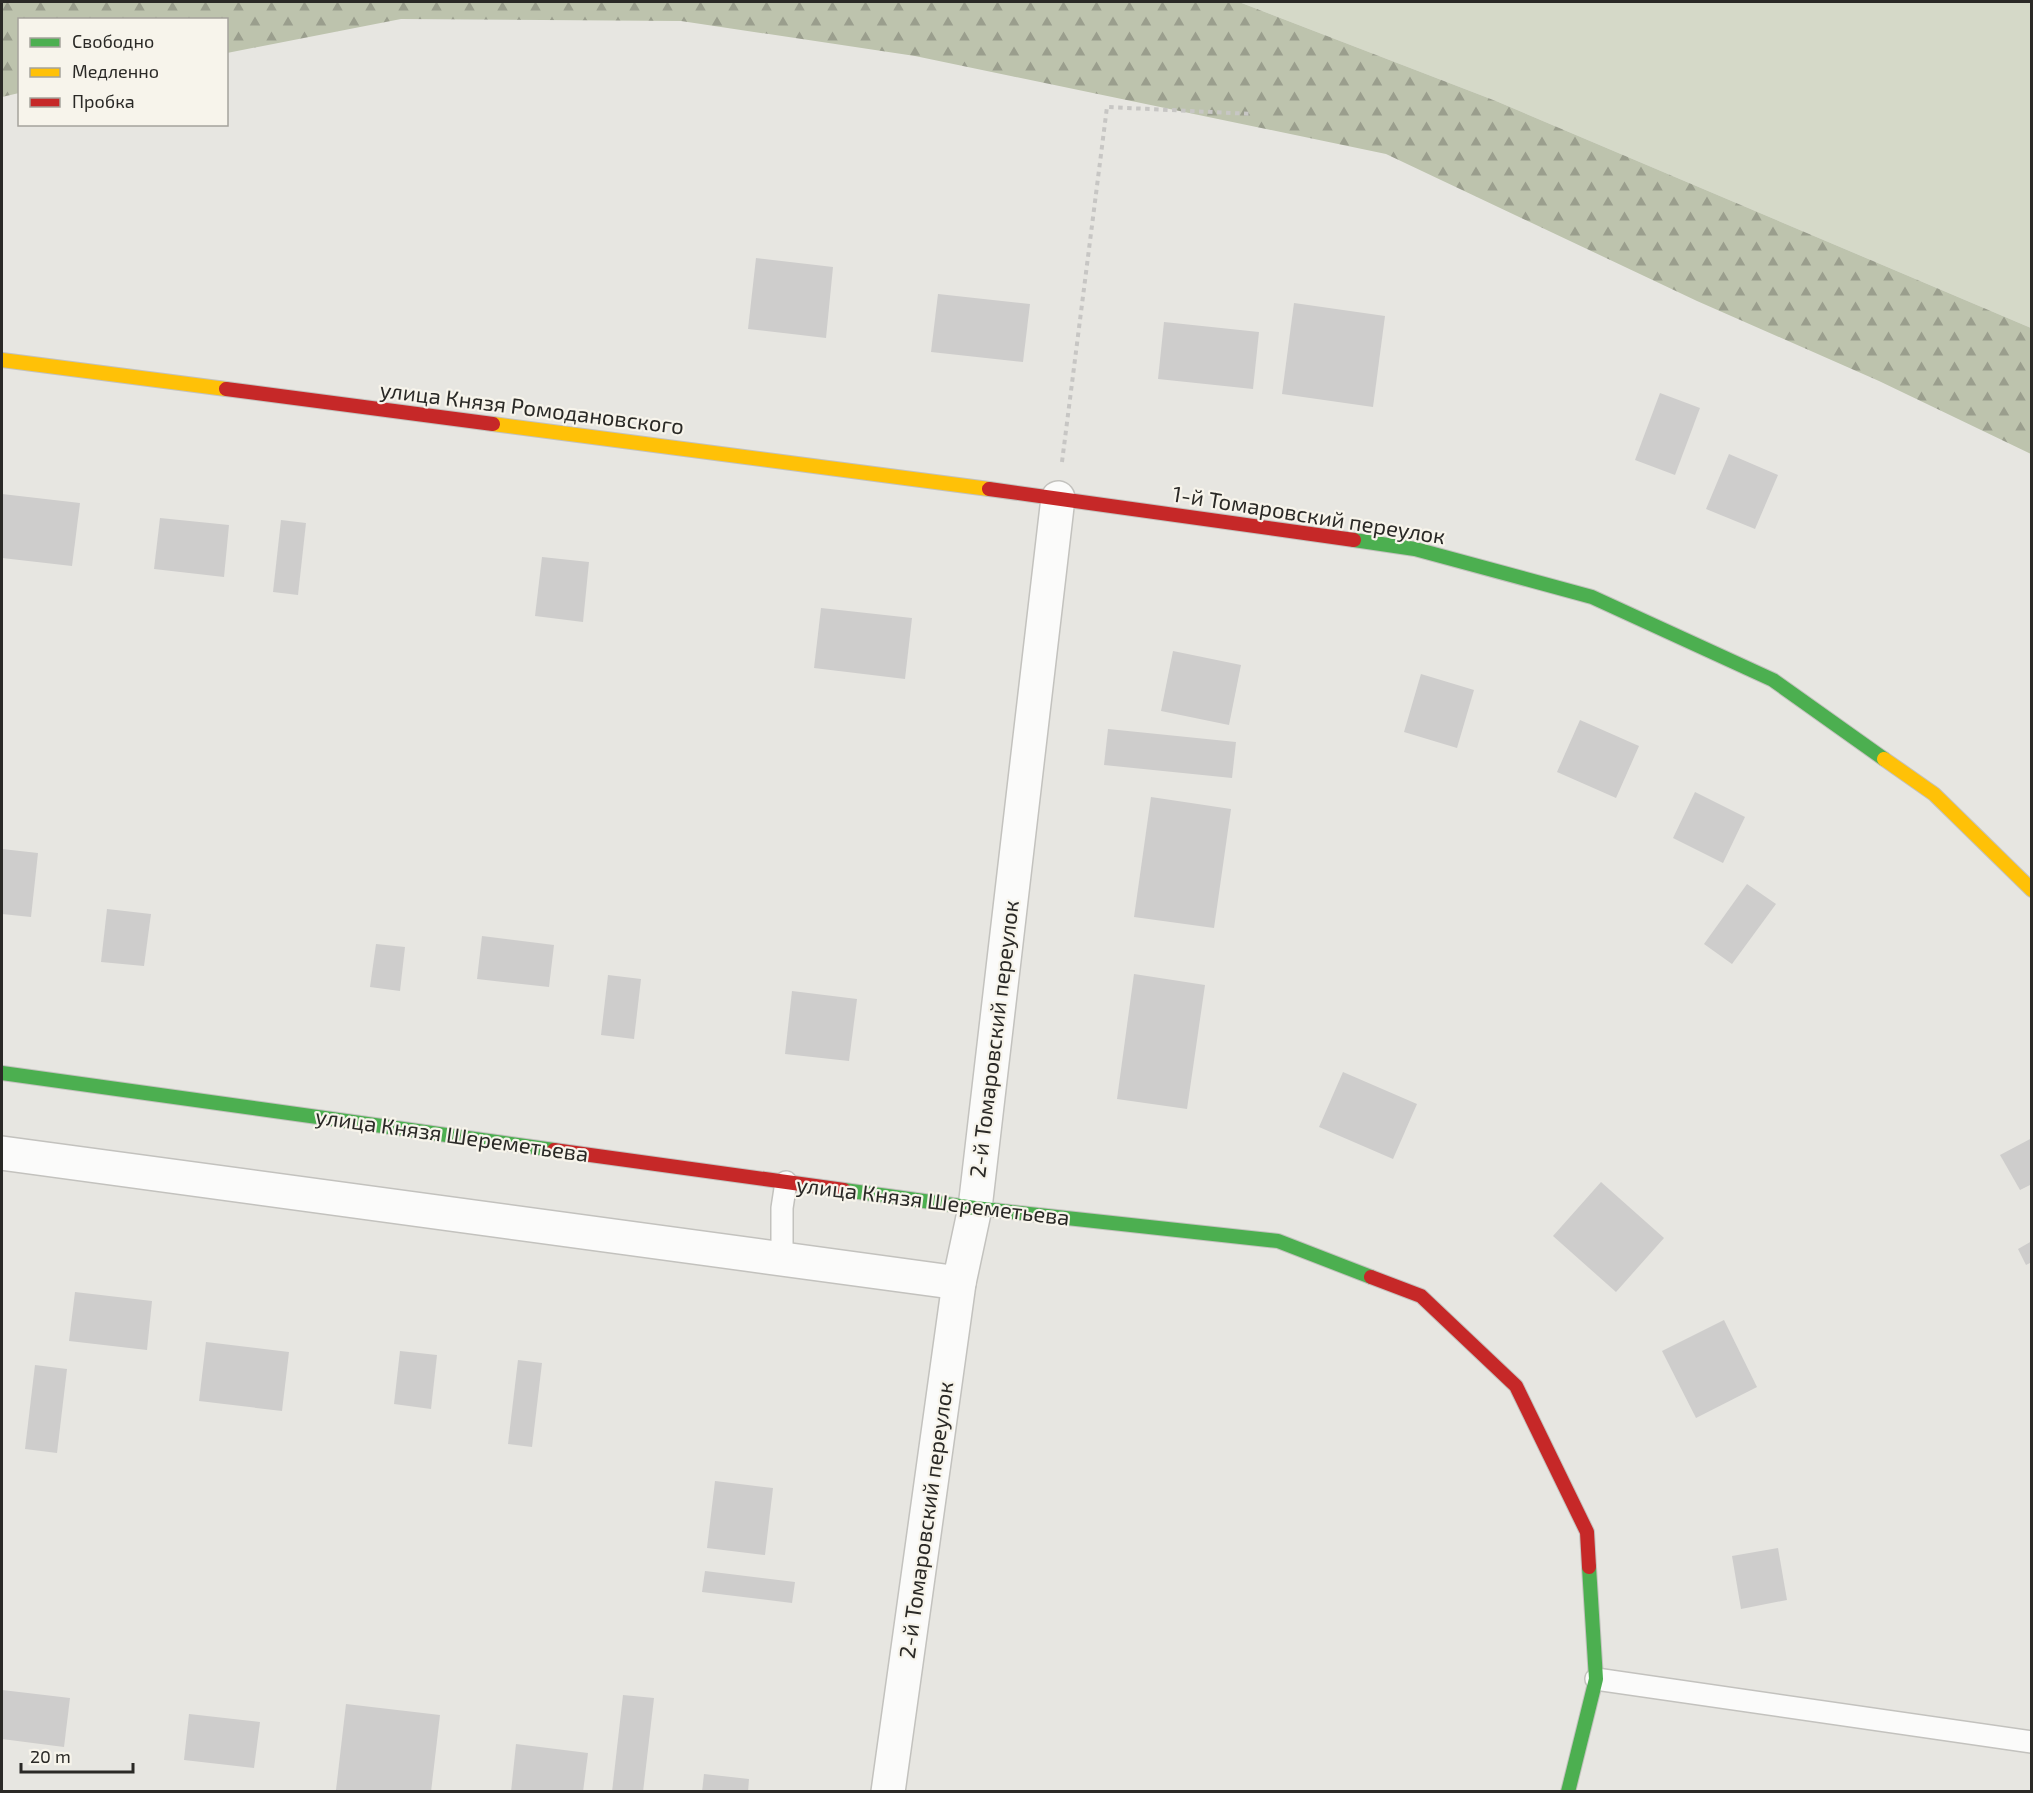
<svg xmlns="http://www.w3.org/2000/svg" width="2033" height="1793" font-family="'Exo 2',sans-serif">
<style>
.grass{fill:#d5d9c8}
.forest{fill:url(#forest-firs)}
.building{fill:#cecdcc}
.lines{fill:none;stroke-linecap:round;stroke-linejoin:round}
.lane-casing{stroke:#c3c2be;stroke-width:24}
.street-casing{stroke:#c3c2be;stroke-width:36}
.fast-casing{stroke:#c3c2be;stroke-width:16}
.slow-casing{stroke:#c3c2be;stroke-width:16}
.jam-casing{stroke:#c3c2be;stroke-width:16}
.path{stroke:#c7c6c4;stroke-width:4;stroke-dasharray:4.5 4.5;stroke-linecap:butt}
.lane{stroke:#fbfbfa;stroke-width:21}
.street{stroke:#fbfbfa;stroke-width:33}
.fast{stroke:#4caf50;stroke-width:14}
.slow{stroke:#ffc107;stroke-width:14}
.jam{stroke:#c62828;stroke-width:14}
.labels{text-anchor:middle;stroke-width:4.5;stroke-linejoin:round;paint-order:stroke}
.street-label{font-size:22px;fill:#2a2926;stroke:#f7f4eb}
</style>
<defs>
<pattern id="forest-firs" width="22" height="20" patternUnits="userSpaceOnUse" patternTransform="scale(1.5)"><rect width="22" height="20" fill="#bdc3ad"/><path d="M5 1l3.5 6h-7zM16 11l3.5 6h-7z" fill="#9a9e8d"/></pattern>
</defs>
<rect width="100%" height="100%" fill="#e7e6e1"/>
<path class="grass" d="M1239 2H2031V328L1496 101Z"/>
<path class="forest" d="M2 2H1239L1496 101 2031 328V454L1879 381 1697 301 1386 154 915 56 681 21 401 19 227 53 226 20H20L19 93 2 97Z"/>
<g class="building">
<path d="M756 258 833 267 826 338 748 329Z"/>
<path d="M938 294 1030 304 1023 362 931 352Z"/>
<path d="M1294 303 1385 316 1373 407 1282 394Z"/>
<path d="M1164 322 1259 332 1253 389 1158 379Z"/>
<path d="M1660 393 1700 408 1675 475 1635 460Z"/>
<path d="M1729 454 1778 475 1755 529 1706 509Z"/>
<path d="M2 494 80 503 72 566 2 558Z"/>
<path d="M160 518 229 525 224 577 154 569Z"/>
<path d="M281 520 306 523 298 595 273 592Z"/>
<path d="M542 557 589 562 583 622 535 616Z"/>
<path d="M821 608 912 618 905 679 814 668Z"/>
<path d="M1173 651 1241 665 1229 725 1161 711Z"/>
<path d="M1421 674 1474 690 1457 748 1404 732Z"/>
<path d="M1580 720 1639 746 1616 798 1557 772Z"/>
<path d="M1108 729 1236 742 1232 778 1104 765Z"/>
<path d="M1695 792 1745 817 1723 863 1673 838Z"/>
<path d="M1151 797 1231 809 1214 928 1134 917Z"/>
<path d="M2 849 38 853 31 917 2 914Z"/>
<path d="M1747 884 1776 904 1732 964 1704 944Z"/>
<path d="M107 909 151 914 144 966 101 962Z"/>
<path d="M482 936 554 945 549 987 477 979Z"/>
<path d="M376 944 405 947 400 991 370 987Z"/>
<path d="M1134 974 1205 985 1187 1109 1117 1099Z"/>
<path d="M608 975 641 979 634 1039 601 1035Z"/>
<path d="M792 991 857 999 849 1061 785 1054Z"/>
<path d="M1343 1072 1417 1104 1393 1159 1319 1127Z"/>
<path d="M2032 1138V1184L2020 1190 2000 1155Z"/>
<path d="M1601 1182 1664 1238 1616 1292 1553 1236Z"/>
<path d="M2032 1241V1262L2026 1265 2018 1249Z"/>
<path d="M75 1292 152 1301 147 1350 69 1341Z"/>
<path d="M1724 1320 1757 1387 1696 1418 1662 1351Z"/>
<path d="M206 1342 289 1352 282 1411 199 1401Z"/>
<path d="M400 1351 437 1355 431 1409 394 1404Z"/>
<path d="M518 1360 542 1363 532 1447 508 1444Z"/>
<path d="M35 1365 67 1369 57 1453 25 1449Z"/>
<path d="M715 1481 773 1488 765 1555 707 1548Z"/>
<path d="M1778 1548 1787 1600 1741 1609 1732 1556Z"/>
<path d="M705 1571 795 1582 792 1603 702 1592Z"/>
<path d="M2 1690 70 1698 64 1747 2 1739Z"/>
<path d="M623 1695 654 1698 643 1792H612Z"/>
<path d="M346 1704 440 1715 431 1792 336 1790Z"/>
<path d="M189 1714 260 1722 254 1768 184 1760Z"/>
<path d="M516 1744 588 1753 583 1792H511Z"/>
<path d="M704 1774 749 1779 748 1792H702Z"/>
</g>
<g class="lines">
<g class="lane-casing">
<g id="lane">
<path d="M782 1259V1208L786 1182"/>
<path d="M1596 1679 2032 1742"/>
</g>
</g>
<g class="street-casing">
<g id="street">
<path d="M2 1153 959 1283"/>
<path d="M888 1792 959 1283 975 1208 1058 498"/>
</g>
</g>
<g class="fast-casing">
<g id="fast">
<path d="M1354 540 1415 549 1592 597 1773 680 1884 759"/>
<path d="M2 1073 554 1150"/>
<path d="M844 1190 975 1208 1278 1241 1371 1277"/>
<path d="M1568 1792 1596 1679 1589 1567"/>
</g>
</g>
<g class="slow-casing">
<g id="slow">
<path d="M2 360 226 389"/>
<path d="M493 424 989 489"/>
<path d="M1884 759 1934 794 2032 890"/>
</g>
</g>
<g class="jam-casing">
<g id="jam">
<path d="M226 389 493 424"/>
<path d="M989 489 1354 540"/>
<path d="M554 1150 844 1190"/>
<path d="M1371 1277 1421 1296 1516 1386 1587 1532 1589 1567"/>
</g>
</g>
<path class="path" d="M1062 462 1107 107 1253 114"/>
<use href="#lane" class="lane"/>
<use href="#street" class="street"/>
<use href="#fast" class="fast"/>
<use href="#slow" class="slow"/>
<use href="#jam" class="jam"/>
</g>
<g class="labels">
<g class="street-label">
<text transform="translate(532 408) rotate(7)" y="8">улица Князя Ромодановского</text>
<text transform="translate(1309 515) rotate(9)" y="8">1-й Томаровский переулок</text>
<text transform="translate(994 1039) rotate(-83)" y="8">2-й Томаровский переулок</text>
<text transform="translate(452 1135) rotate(8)" y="8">улица Князя Шереметьева</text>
<text transform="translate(933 1201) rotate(7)" y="8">улица Князя Шереметьева</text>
<text transform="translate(926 1520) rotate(-82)" y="8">2-й Томаровский переулок</text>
</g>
</g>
<rect width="2033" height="1793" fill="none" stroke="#2a2926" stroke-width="6"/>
<rect x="18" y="18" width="210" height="108" fill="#f7f4eb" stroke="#a5a39c" stroke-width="1.5"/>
<rect x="30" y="38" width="30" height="9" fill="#4caf50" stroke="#a5a39c" stroke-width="1.5"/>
<text x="72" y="48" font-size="18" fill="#2a2926">Свободно</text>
<rect x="30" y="68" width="30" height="9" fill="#ffc107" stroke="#a5a39c" stroke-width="1.5"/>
<text x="72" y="78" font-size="18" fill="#2a2926">Медленно</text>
<rect x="30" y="98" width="30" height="9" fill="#c62828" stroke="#a5a39c" stroke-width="1.5"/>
<text x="72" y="108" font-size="18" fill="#2a2926">Пробка</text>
<path d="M21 1763v9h112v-9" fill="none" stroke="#2a2926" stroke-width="3"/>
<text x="30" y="1763" font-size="18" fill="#2a2926" stroke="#f7f4eb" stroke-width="4.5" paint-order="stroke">20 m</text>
</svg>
